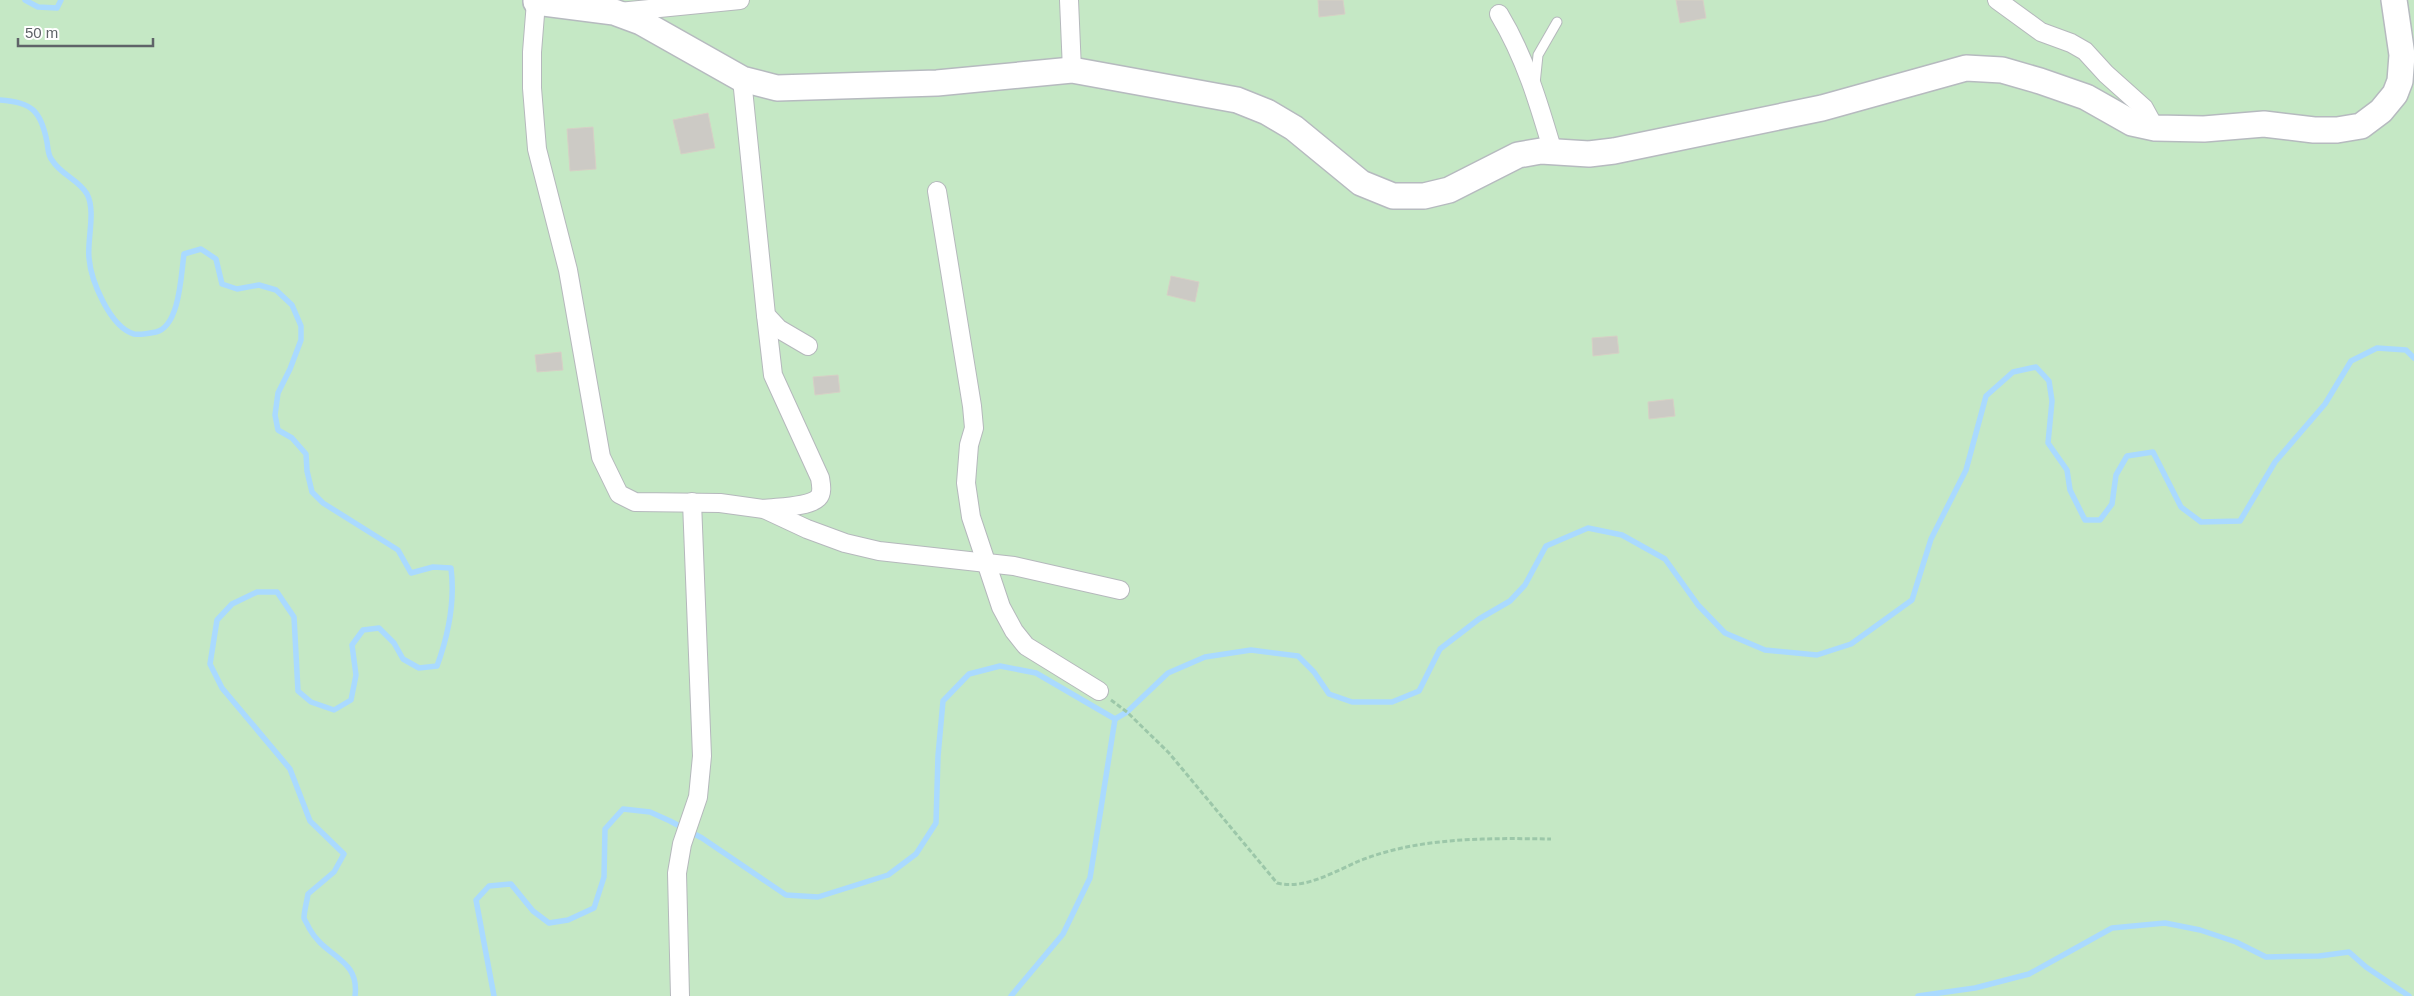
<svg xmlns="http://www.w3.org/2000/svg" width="2414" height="996" font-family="Helvetica,sans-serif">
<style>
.green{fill:#c5e8c5}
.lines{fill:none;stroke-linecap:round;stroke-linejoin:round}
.stream{stroke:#aadaff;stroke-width:5.5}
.building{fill:#cccac5;stroke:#d6d1c6}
.lane-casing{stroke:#b5b8bc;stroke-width:11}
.street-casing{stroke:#b5b8bc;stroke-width:20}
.secondary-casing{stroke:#b6babf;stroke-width:28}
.path{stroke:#9cc7a9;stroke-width:3;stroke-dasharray:5 2.5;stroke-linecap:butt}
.lane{stroke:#fff;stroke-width:9}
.street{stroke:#fff;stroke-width:18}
.secondary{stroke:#fff;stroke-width:25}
</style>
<rect width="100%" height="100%" fill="#f1efe8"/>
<rect class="green" x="0" y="0" width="2414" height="996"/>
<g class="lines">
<g class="stream">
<path d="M25 0 38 7 57 8 61 0"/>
<path d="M0 100C32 102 41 111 47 142 48 148 48 156 52 160 61 175 78 179 87 194 96 211 87 240 89 258 91 281 110 327 134 334 139 335 151 333 156 332 180 326 181 274 184 254L201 249 216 259 222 284 237 289 259 285 276 290 292 305 301 326V340L290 369 278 393 275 415 278 430 292 438 306 454 307 471 312 492 323 503 398 550 411 573 433 567 451 568C455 600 448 636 437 666L419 668 403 659 394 643 379 628 363 630 352 645 356 675 351 700 334 710 311 702 298 691 294 617 277 592H257L232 604 217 620 210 664 222 688 290 769 310 821 344 854 334 872 308 894C307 901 304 911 304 918 305 921 308 925 309 928 325 958 360 958 355 996"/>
<path d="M1115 719 1127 712 1168 673 1205 657 1251 650 1298 656 1314 672 1329 694 1352 702H1392L1419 691 1440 649 1479 619 1510 601 1525 585 1546 546 1588 528 1622 535 1665 559 1698 605 1725 633 1765 650 1817 655 1851 644 1912 600 1931 539 1966 470 1986 396 2013 372 2036 367 2049 381 2052 401 2048 443 2067 470 2070 490 2085 520H2100L2112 504 2116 475 2127 456 2153 452 2181 507 2201 522 2240 521 2275 462 2325 404 2351 361 2377 348 2406 350 2414 358"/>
<path d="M494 996 476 900 489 886 511 884 533 911 549 923 568 920 594 908 604 877 605 829 623 809 650 812 670 821 702 838 786 895 818 897 888 875 916 854 936 823 938 756 943 701 969 674 1000 666 1036 673 1115 719"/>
<path d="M1011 996 1063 934 1090 878 1115 719"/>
<path d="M1918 996 1975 988 2029 974 2112 928 2165 923 2200 930 2236 942 2266 957 2319 956 2349 952 2366 967 2409 996"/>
</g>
</g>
<g class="building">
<path d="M1318 0H1343L1345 14 1319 17Z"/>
<path d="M1676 0H1703L1706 18 1680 23Z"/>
<path d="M708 113 715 148 681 154 673 120Z"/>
<path d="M593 127 596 169 570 171 567 129Z"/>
<path d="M1171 276 1199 282 1195 302 1167 295Z"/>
<path d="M1617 336 1619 353 1593 356 1592 338Z"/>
<path d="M561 352 563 370 537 372 535 355Z"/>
<path d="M838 375 840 392 815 395 813 377Z"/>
<path d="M1673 399 1675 416 1649 419 1648 402Z"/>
</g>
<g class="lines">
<g class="lane-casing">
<path id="lane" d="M1535 84 1538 55 1557 22"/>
</g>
<g class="street-casing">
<g id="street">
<path d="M1069 0 1072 70"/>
<path d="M1997 0 2041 32 2071 43 2085 51 2106 74 2144 108 2155 128"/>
<path d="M536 2 532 52V88L537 149 568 270 601 457 619 494 635 502 720 503 764 509 807 529 845 543 879 551 1014 566 1120 590"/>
<path d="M619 12 740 0"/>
<path d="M1499 14C1525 57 1539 104 1553 152"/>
<path d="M742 79 766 315 779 329 808 346"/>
<path d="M937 191 972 406 974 428 969 445 966 483 971 517 1001 607 1014 631 1026 646 1099 691"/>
<path d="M764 509C777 507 809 507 818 498 823 493 821 484 820 478L773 375 766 315"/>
<path d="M680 996 677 873 682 844 698 797 702 756 692 502"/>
</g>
</g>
<g class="secondary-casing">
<path id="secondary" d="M536 0V2L614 12 641 22 742 79 777 88 937 83 1072 70 1237 100 1267 112 1294 128 1361 183 1393 196H1424L1449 190 1518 155 1541 151 1589 154 1614 151 1822 108 1966 68 2002 70 2040 81 2086 97 2132 123 2155 128 2204 129 2264 124 2314 130H2337L2361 126 2381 111 2395 94 2400 81 2402 55 2394 0"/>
</g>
<path class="path" d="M1111 700 1127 712 1169 753 1277 883C1304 890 1334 872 1359 861 1419 837 1487 838 1551 839"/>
<use href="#lane" class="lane"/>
<use href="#street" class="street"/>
<use href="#secondary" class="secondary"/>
</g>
<path d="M18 38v8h135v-8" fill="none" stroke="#5f6368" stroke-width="2.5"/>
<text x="25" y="38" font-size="15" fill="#5f6368" stroke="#ffffff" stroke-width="4" paint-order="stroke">50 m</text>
</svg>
